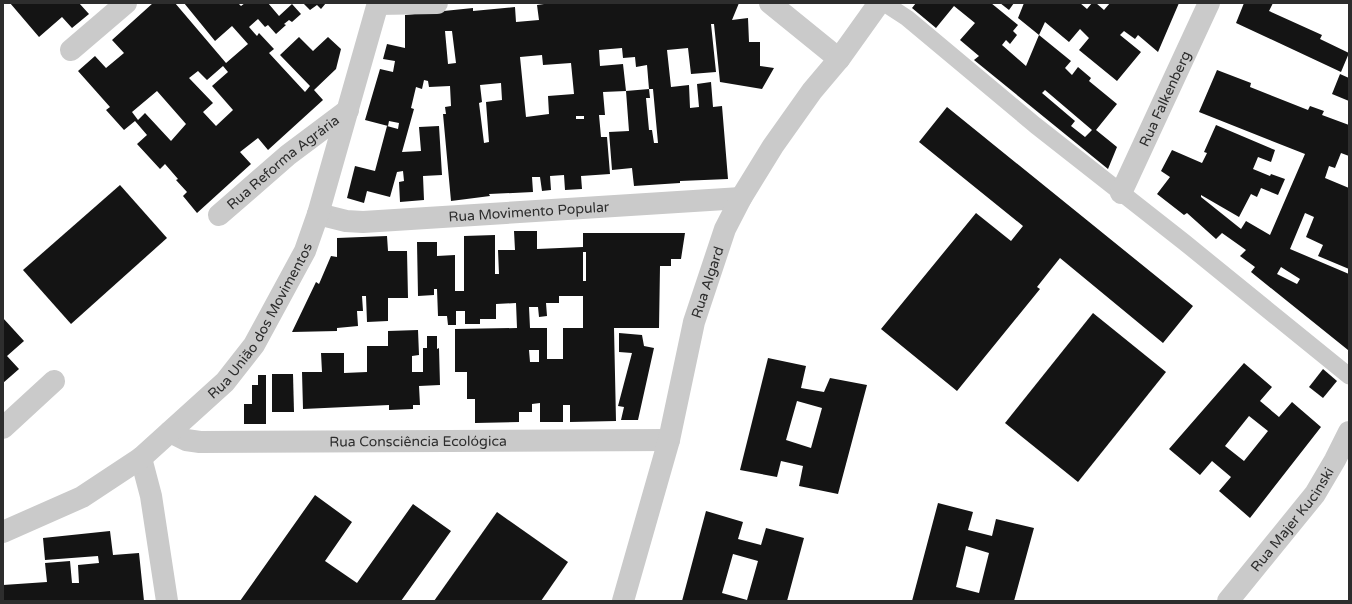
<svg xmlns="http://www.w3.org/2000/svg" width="1352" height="604" font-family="'Varela Round',sans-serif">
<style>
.building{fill:#141414;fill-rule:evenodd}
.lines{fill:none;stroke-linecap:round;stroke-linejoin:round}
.lane{stroke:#cacaca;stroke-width:17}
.street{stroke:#cacaca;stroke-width:22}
.labels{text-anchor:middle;stroke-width:4;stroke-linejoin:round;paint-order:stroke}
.street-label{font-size:14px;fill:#2d2d2d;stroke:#fff}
</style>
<rect width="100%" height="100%" fill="#fff"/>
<g class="building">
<path d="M10 3H79L89 14 72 28 62 17 39 37Z"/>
<path d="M153 3H175L226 63 248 44 232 26 215 41 184 3H238L241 6 245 3H268L279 16 292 4 301 14 292 22 289 20 284 24 286 25 276 34 268 25 265 27 258 19 249 27 257 36 259 33 274 49 269 53 305 92 310 86 280 55 299 37 313 51 328 37 341 49 336 69 314 90 323 100 268 150 258 138 240 152 251 164 197 213 183 196 187 192 176 180 178 179 165 164 160 169 137 144 147 135 135 121 124 130 106 110 110 107 78 71 95 56 106 68 124 53 112 40ZM223 66 228 72 212 86 233 110 216 126 203 112 213 103 189 78 198 71 207 80ZM157 91 186 124 171 141 145 113 138 120 132 112Z"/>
<path d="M303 3H326L321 9 317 5 310 10Z"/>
<path d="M551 3H739L732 20 748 18 749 42H760V66L774 68 762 89 720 82 714 24H711L716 72 691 74 688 48 667 50 671 87 689 85 690 108 699 107 697 84 711 82 713 107 722 106 728 179 680 181V183L634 186 632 168 612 170 609 132 629 131 626 91 649 89 647 65 636 67 635 57 623 58 622 48 599 50 600 66 623 64 626 91 603 92 605 115H599L601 137H607L610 174 581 176 582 189 565 190 564 175 550 176 551 190 542 191 540 177H532L533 192 489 194 490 196 451 201 443 114H446L445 107 451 106 450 86 429 87 428 81 424 80 422 89 416 87 411 108 414 109 402 152 421 151 419 127 439 126 442 175 423 176 424 200 400 202 399 182 404 181 403 171 397 172 390 197 367 191 364 203 347 198 355 166 375 171 387 126 398 129 399 123 389 121 388 126 365 120 380 69 393 72 395 61 383 59 387 44 405 48V15L473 8V11L515 7 516 22 539 20 537 5ZM445 31H452L456 63 448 64ZM542 55 543 65 571 63 574 94 548 96 549 114 526 117 520 57ZM501 83 502 100 486 102 489 142 484 143 479 103 482 102 480 85ZM649 89H653L658 143H654L652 130H649L646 98H650ZM576 116H584V119H576Z"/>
<path d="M916 3H991L1018 25 1013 31 1017 35 1010 44 1006 40 1002 45 1026 66 1039 35 1071 61 1065 68 1072 75 1078 67 1091 78 1089 81 1117 104 1096 130 1117 147 1108 169 974 60 979 56 960 40 975 23 954 6 936 28 912 8ZM1045 90 1092 130 1085 137 1071 126 1075 121 1042 93Z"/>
<path d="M1000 3H1014L1009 10Z"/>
<path d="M1024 3H1080L1087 9 1092 3H1096L1104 10 1110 3H1179L1158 52 1138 35 1135 39 1124 31 1120 35 1141 52 1117 81 1079 50 1089 38 1080 29 1069 42 1045 22 1039 35 1018 18Z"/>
<path d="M1244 3H1273L1269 11 1322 35 1320 39 1349 53 1341 72 1236 23Z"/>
<path d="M1217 70 1251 83 1250 87 1308 110 1310 106 1324 111 1322 115 1349 125V156L1341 153 1335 168 1329 166 1325 178 1349 188V269L1318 256 1323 245 1306 237 1314 217 1305 213 1290 249 1349 274 1348 350 1251 272 1255 267 1240 256 1246 250 1222 233 1216 239 1187 213 1184 215 1157 194 1170 177 1161 171 1172 150 1202 163 1207 153 1204 152 1216 125 1275 150 1271 162 1258 157 1253 169 1270 176 1271 174 1285 179 1278 195 1261 188 1257 197 1251 194 1239 217 1201 195V197L1241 229 1246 221 1270 235 1305 154 1199 112ZM1281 267 1300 279 1297 284 1277 274Z"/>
<path d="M1340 74 1349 78V101L1332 94Z"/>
<path d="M947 107 1193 306 1163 343 1060 258 1037 287 1040 289 957 391 881 329 976 213 1011 241 1023 226 919 142Z"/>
<path d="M120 185 167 238 71 324 23 270Z"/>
<path d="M514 231H537V249L583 247V233H685L681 259H671V266H660L659 328H614L616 421 570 422V405H563V422H540V403L532 404V412H519V422L475 423V399H467V372H455V329L517 328 516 303 496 304V319H480V324H465V311H456V325H448L447 316H438L437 289H434V295L418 296 417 242H437V256L455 255V291H464V236L495 235V274H499L498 250H515ZM583 252H586V281H583ZM559 296H583V328H563V359H547V328H530L529 307H538L539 317 547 316 546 303H559ZM529 350H539V362H530Z"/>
<path d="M387 236 388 251H407L408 298H388V321L367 322 366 296H362L363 311H357L358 326 337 328V331L292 332 316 282 319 284 331 256 337 257V238Z"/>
<path d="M1093 313 1166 372 1078 482 1005 423Z"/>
<path d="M3 318 24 341 7 356 19 369 3 383Z"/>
<path d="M418 330 419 355 412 356V372H423V348H427V336H437V349L439 348 440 385 419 386 420 405H413V409L389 410V405L303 409 302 372H322L321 353H344V373L367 372V346H388V331Z"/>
<path d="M619 333 642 335 644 346 654 348 638 420H621L624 407 618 406 632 353 619 352Z"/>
<path d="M768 358 806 366 801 388 824 392 830 378 867 385 838 494 799 486 803 466 781 461 777 477 740 470ZM797 401 822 408 811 448 786 440Z"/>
<path d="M1244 363 1272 387 1260 401 1279 417 1292 402 1321 427 1250 518 1219 491 1231 477 1212 461 1200 475 1169 449ZM1249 416 1268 431 1244 461 1225 446Z"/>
<path d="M1323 369 1337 381 1323 398 1309 387Z"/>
<path d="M272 374H293L294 412H272Z"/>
<path d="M258 375H266V424H244V404H252V385H258Z"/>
<path d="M315 495 352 522 325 561 357 583 413 504 451 531 401 601H240Z"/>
<path d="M938 503 973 512 968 530 992 536 996 519 1034 528 1014 601H912ZM966 546 989 553 979 593 956 587Z"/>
<path d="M706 511 743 522 738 539 761 545 766 528 804 538 787 601H682ZM733 554 758 561 747 600 722 593Z"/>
<path d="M497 512 568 562 541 601H434Z"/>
<path d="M110 531 113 555 139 553 144 601H3V585L47 582 45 563 70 561 72 583H79L78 565 99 563 98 556 45 560 43 538Z"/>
</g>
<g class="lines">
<path class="lane" d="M884 3 907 18 1035 125 1184 242 1349 376"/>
<g class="street">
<path d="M770 3 839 59"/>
<path d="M378 4 437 3"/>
<path d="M71 50 126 3"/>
<path id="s1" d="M1121 193 1209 3"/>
<path id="s2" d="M318 214 346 221 363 222 741 198"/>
<path id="s3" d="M219 215 288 155 348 110"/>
<path d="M3 428 54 381"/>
<path id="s4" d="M170 432 186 440 200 442 669 440"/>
<path d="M141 458 151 496 167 601"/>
<path id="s5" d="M3 532 82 497 141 458 225 382 254 345 305 251 318 214 378 3"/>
<path id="s6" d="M623 601 669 440 694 322 725 229 741 198 773 146 812 91 839 59 879 3"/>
<path id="s7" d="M1228 601 1315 494 1335 460 1349 432"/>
</g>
</g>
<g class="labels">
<g class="street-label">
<text dy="5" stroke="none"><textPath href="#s1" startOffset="104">Rua Falkenberg</textPath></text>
<text dy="5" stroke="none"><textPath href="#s3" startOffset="83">Rua Reforma Agrária</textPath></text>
<text dy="5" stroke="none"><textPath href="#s2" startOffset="212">Rua Movimento Popular</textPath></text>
<text dy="5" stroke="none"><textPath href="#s6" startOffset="330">Rua Algard</textPath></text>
<text dy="5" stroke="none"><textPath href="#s5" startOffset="341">Rua União dos Movimentos</textPath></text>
<text dy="5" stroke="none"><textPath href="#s4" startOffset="250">Rua Consciência Ecológica</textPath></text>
<text dy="5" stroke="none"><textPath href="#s7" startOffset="104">Rua Majer Kucinski</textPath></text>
</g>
</g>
<rect width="1352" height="604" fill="none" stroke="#2d2d2d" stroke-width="8"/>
</svg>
